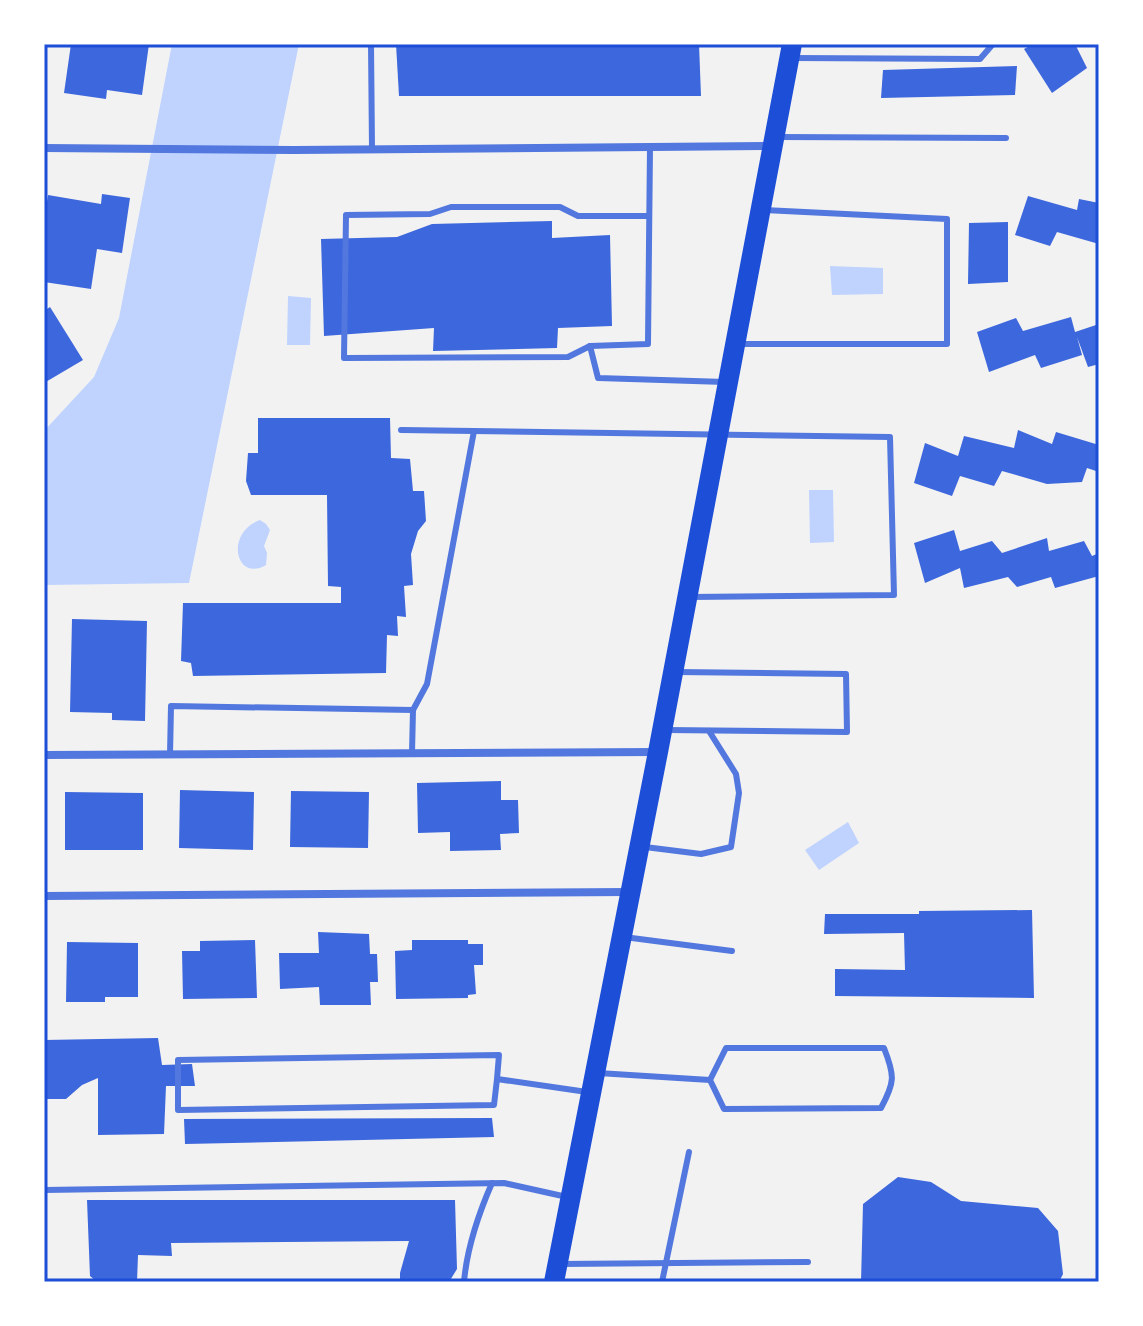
<svg xmlns="http://www.w3.org/2000/svg" width="1143" height="1326" font-family="Roboto,sans-serif">
<style>
.water{fill:#bfd3fe}
.building{fill:#3d67dc}
.lines{fill:none;stroke-linecap:round;stroke-linejoin:round}
.service{stroke:#5277de;stroke-width:6}
.minor{stroke:#5277de;stroke-width:8}
.primary{stroke:#1d4ed8;stroke-width:20}
.neatline{fill:none;stroke:#1d4ed8;stroke-width:3}
</style>
<rect width="100%" height="100%" fill="#f2f2f2"/>
<g class="water">
<path d="M172 44H299L189 583 44 585V431L94 377 119 318Z"/>
<path d="M830 266 883 268V294L832 295Z"/>
<path d="M288 296 311 298 310 345H287Z"/>
<path d="M809 490H833L834 542 810 543Z"/>
<path d="M260 520 266 524 270 530 264 546 267 553 266 565C236 583 224 533 260 520Z"/>
<path d="M848 822 859 843 819 870 805 850Z"/>
</g>
<g class="building">
<path d="M71 44H149L142 95 107 90 106 99 64 93Z"/>
<path d="M396 44H699L701 96H399Z"/>
<path d="M1033 44H1075L1087 68 1052 93 1024 49Z"/>
<path d="M1017 66 1015 95 881 98 883 70Z"/>
<path d="M102 194 130 198 122 253 97 249 91 289 44 282V222L48 195 101 204Z"/>
<path d="M1028 196 1077 210 1079 199 1099 203V244L1057 232 1050 246 1015 235Z"/>
<path d="M552 221V238L610 235 612 326 558 328 557 348 433 351 434 328 324 336 321 239 397 237 432 224Z"/>
<path d="M1008 222V282L968 284 969 223Z"/>
<path d="M50 307 83 360 44 383V311Z"/>
<path d="M1071 317 1075 332 1099 324V364L1088 367 1077 337 1082 355 1041 368 1035 355 989 372 977 332 1016 318 1023 331Z"/>
<path d="M258 418H390L391 458 410 459 413 491H424L426 521 418 531 411 554 413 585 404 586 406 617 397 616 398 636 387 635 386 673 193 676 191 663 181 661 183 603H341V587L328 586 327 495H251L246 481 248 453H258Z"/>
<path d="M1018 430 1052 444 1056 432 1099 445V472L1087 468 1082 482 1047 484 1002 471 994 486 960 476 952 496 914 483 925 443 958 456 964 436 1014 448Z"/>
<path d="M954 530 960 551 992 541 1002 553 1047 538 1049 551 1084 541 1092 556 1099 553V576L1055 588 1051 577 1017 587 1008 577 964 588 960 568 925 583 914 543Z"/>
<path d="M72 619 147 621 145 721 112 720V713L70 712Z"/>
<path d="M501 781V800H518L519 833 500 834 501 850 450 851V832L418 833 417 783Z"/>
<path d="M180 790 254 792 253 850 179 848Z"/>
<path d="M291 791 369 792 368 848 290 847Z"/>
<path d="M65 792 143 793V850H65Z"/>
<path d="M1032 910 1034 998 835 996V969L905 970 904 933 824 934 825 914H919V911Z"/>
<path d="M318 932 369 934 370 954H377L378 982H370L371 1005H320L319 987 280 989 279 953H319Z"/>
<path d="M255 940 257 998 183 999 182 951H200V941Z"/>
<path d="M412 940H468V944H483V965H474L476 994 468 995V998L396 999 395 951 412 950Z"/>
<path d="M67 942 138 943V997H105V1002H66Z"/>
<path d="M158 1038 162 1065 192 1064 195 1086H166L164 1134 98 1135V1078L82 1085 66 1099H44V1040Z"/>
<path d="M492 1118 494 1137 185 1144 184 1119Z"/>
<path d="M898 1177 931 1182 961 1201 1038 1208 1058 1231 1063 1274 1059 1282H861L863 1204Z"/>
<path d="M87 1200H455L457 1269 449 1282H400V1273L409 1241 171 1243 172 1256 138 1255 137 1282H97L90 1276Z"/>
</g>
<g class="lines">
<g class="service">
<path d="M371 44 372 149"/>
<path d="M793 58 980 59 993 44"/>
<path d="M778 137 1006 138"/>
<path d="M649 216H578L560 207H451L430 214 346 215 344 358 568 357 590 346 648 344 650 147"/>
<path d="M739 344H947V219L764 210"/>
<path d="M590 346 598 378 725 382"/>
<path d="M401 430 890 437 894 595 691 597"/>
<path d="M413 710 427 684 474 431"/>
<path d="M666 730 847 732 846 674 677 672"/>
<path d="M170 755 171 706 413 710 412 753"/>
<path d="M645 847 701 854 731 847 739 793 736 774 709 731"/>
<path d="M624 937 732 951"/>
<path d="M726 1048H884C895 1076 895 1082 881 1108L724 1109 710 1080Z"/>
<path d="M598 1073 710 1080"/>
<path d="M497 1079 494 1105 178 1110V1060L499 1055 497 1079 587 1092"/>
<path d="M44 1190 504 1183 567 1197"/>
<path d="M561 1264 808 1262"/>
<path d="M464 1282C467 1247 478 1215 492 1183"/>
<path d="M662 1282 689 1152"/>
</g>
<g class="minor">
<path d="M44 148 295 150 772 146"/>
<path d="M44 755 657 752"/>
<path d="M44 896 628 892"/>
</g>
<path class="primary" d="M554 1282 658 752 792 44"/>
</g>
<rect width="1143" height="1326" fill="none" stroke="#ffffff" stroke-width="92"/>
<rect x="46" y="46" width="1051" height="1234" class="neatline"/>
</svg>
